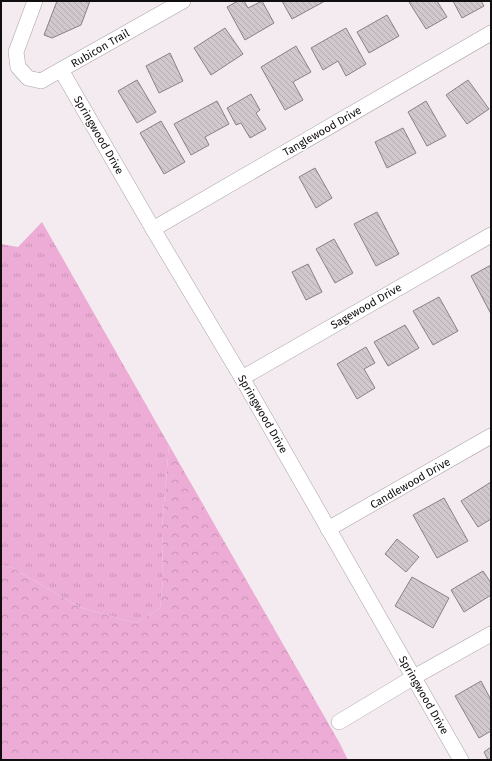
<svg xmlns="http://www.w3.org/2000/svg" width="492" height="761" font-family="'Fira Sans',sans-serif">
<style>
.grass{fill:url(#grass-tufts)}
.forest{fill:url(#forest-crowns)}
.building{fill:url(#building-back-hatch);stroke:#898186}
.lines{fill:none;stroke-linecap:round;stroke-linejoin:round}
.minor-casing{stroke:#a9a1a6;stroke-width:16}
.minor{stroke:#fff;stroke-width:15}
.labels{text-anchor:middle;stroke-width:3.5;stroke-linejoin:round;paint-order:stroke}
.street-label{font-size:11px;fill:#110e10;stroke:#fff}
</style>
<defs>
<pattern id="grass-tufts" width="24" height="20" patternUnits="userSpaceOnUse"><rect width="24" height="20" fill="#ecacd6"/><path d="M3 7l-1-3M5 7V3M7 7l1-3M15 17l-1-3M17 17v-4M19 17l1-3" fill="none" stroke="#c993b7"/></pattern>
<pattern id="forest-crowns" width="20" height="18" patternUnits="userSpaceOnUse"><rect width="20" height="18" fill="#ecacd6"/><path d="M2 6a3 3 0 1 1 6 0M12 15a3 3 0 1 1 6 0" fill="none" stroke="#c993b7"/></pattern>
<pattern id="building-back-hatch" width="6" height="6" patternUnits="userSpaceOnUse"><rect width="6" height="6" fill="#d0c8cd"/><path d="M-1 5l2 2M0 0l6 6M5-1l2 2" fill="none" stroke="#b2abaf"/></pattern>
</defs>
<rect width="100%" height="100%" fill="#f4ebf0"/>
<path class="grass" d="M42 222 169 445 162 527 163 580 160 608 136 623 79 607 13 568 1 565V244L18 247Z"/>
<path class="forest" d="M169 445 339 742 348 760H1V565L13 568 79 607 136 623 160 608 163 580 162 527Z"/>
<g class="building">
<path d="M57 1H90L81 25 52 38 44 35Z"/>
<path d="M238 1H244L248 8 262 1 274 23 245 40 227 7Z"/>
<path d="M282 1H325L292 19Z"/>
<path d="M410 1H437L447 17 426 29 409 2Z"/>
<path d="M453 1H481L484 6 462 18Z"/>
<path d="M387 15 399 36 369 53 357 32Z"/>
<path d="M225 28 243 54 211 75 194 48Z"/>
<path d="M346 28 366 64 346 76 338 61 323 70 311 48Z"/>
<path d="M296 46 311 72 293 82 303 100 285 110 261 67Z"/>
<path d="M170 53 183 81 159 93 146 66Z"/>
<path d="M137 80 156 112 137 123 118 91Z"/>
<path d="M468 80 489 109 467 124 446 95Z"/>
<path d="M251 94 260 110 256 113 266 129 250 138 241 123 236 125 227 108Z"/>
<path d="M217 101 229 124 205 137 209 145 191 155 174 124Z"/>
<path d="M426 101 446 136 427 146 408 112Z"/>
<path d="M161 121 185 162 164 174 140 133Z"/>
<path d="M403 128 416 153 387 168 375 142Z"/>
<path d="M315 168 332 198 316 208 299 177Z"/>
<path d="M377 212 399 254 376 266 354 224Z"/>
<path d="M334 239 353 273 335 283 316 249Z"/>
<path d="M308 264 322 292 306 300 292 272Z"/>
<path d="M491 265V314L471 276Z"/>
<path d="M439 297 458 331 433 345 413 311Z"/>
<path d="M405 325 419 348 388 366 374 342Z"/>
<path d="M366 347 375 363 364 369 375 388 357 399 337 364Z"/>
<path d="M491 482V519L478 527 461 501Z"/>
<path d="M444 498 468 541 437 558 413 515Z"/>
<path d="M397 539 419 557 406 572 385 554Z"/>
<path d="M483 571 491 583V595L464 612 451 590Z"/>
<path d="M412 577 449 598 433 628 395 606Z"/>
<path d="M481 681 491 700V731L479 738 455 696Z"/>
<path d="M491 747V760H488L484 752Z"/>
</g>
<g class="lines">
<g class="minor-casing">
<g id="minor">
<path d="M35 1 16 52 18 67 28 78 41 81 183 1"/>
<path d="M61 70 153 229 242 378 461 760"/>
<path d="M153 229 491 33"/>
<path d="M242 378 491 235"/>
<path d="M328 529 491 436"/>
<path d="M339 722 414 677 491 634"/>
</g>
</g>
<use href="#minor" class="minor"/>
</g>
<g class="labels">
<g class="street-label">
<text transform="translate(100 48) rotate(-30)" y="4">Rubicon Trail</text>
<text transform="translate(322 131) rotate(-30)" y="4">Tanglewood Drive</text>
<text transform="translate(99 135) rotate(60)" y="4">Springwood Drive</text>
<text transform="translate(366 306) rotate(-30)" y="4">Sagewood Drive</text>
<text transform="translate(263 414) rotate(60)" y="4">Springwood Drive</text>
<text transform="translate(410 483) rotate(-30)" y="4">Candlewood Drive</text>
<text transform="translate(424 695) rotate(60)" y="4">Springwood Drive</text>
</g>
</g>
<rect width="492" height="761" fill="none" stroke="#110e10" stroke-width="4"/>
</svg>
